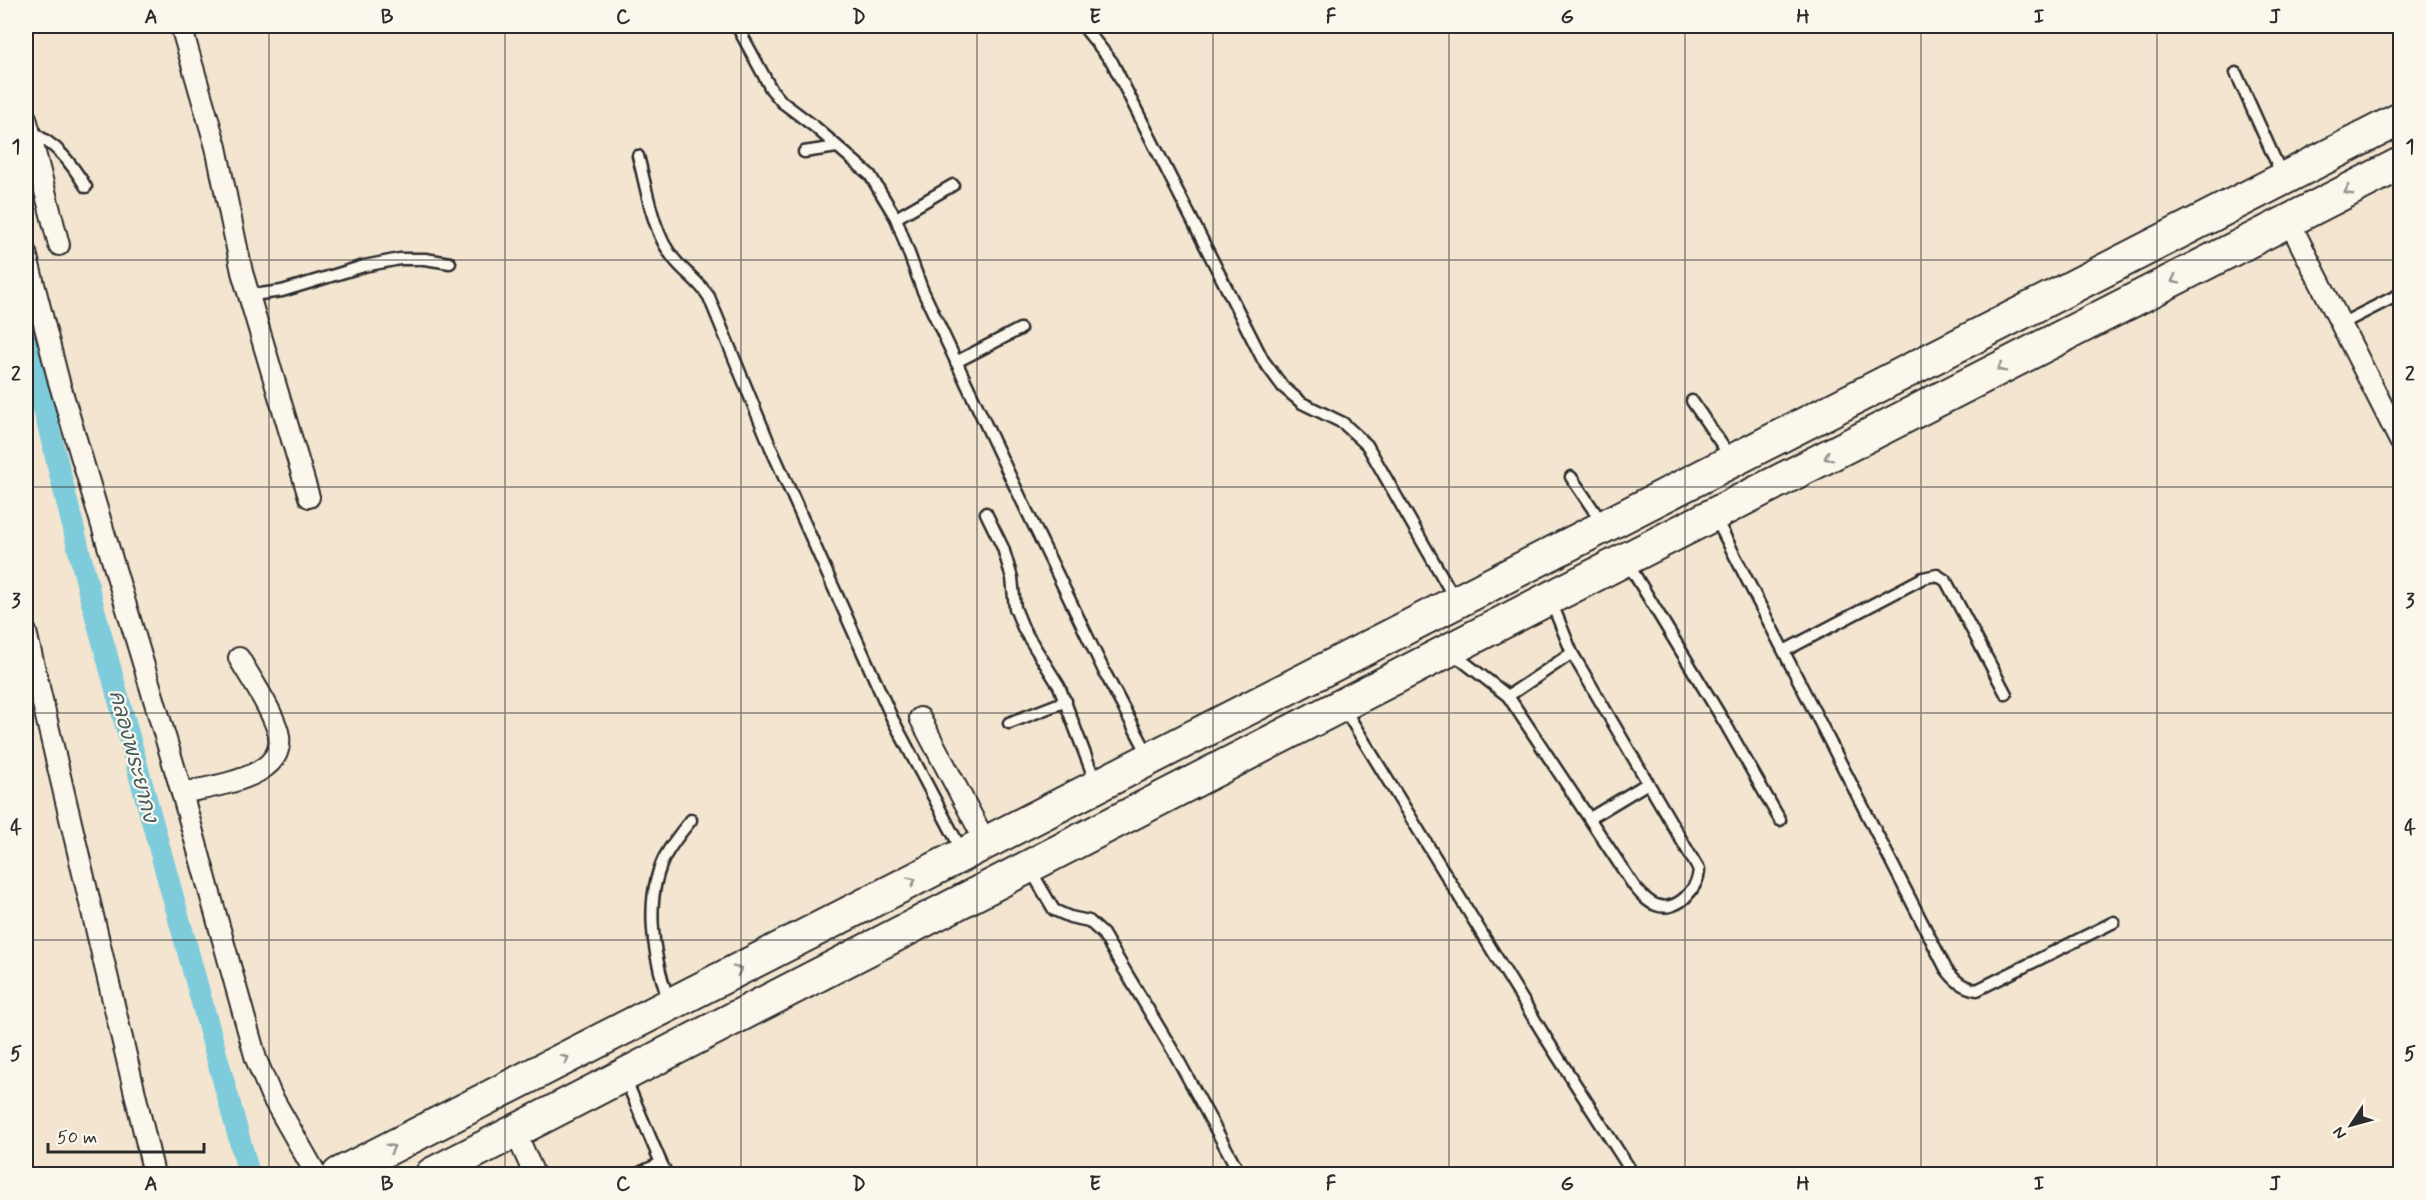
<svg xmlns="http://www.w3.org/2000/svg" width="2426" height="1200" font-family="Mynerve,'Playpen Sans Thai',sans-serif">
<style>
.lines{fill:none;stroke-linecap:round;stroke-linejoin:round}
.canal{stroke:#7eccdb;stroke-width:22}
.service-casing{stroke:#2b2b2b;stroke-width:15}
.minor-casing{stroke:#2b2b2b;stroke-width:24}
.primary-casing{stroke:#2b2b2b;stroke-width:36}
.service{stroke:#fbf7ec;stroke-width:10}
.minor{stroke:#fbf7ec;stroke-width:20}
.primary{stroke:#fbf7ec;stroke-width:32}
.oneway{stroke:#93918c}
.grid{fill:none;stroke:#2b2b2b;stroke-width:1.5;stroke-opacity:0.55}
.labels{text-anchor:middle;stroke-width:4.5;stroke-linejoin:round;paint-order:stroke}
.water-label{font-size:21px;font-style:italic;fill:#445b60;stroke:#fbf7ec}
.neatline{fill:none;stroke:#2b2b2b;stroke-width:2}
.grid-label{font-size:20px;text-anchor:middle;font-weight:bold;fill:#2b2b2b}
</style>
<rect width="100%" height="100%" fill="#f4e5d1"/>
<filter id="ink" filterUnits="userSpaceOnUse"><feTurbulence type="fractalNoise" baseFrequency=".0167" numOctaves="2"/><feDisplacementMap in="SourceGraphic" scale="12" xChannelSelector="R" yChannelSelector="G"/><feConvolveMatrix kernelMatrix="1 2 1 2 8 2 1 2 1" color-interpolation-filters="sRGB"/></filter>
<g filter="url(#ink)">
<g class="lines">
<path class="canal" d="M26 336 89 591 249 1174"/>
<g class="service-casing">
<g id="service">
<path d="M737 26 771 89 782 102 815 127 870 175 896 218 922 289 1009 474 1105 673 1149 756"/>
<path d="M1083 26 1112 62 1263 360 1283 387 1302 403 1343 423 1367 445 1455 599"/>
<path d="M2236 73 2282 175"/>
<path d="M29 132C57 143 71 163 86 187"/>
<path d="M804 152 837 147"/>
<path d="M638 156C647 189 652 232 674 259 685 273 699 281 709 297L771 448 892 718 962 851"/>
<path d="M896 218 953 185"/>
<path d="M247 289 260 294 282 291 364 266 400 259H425L450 263"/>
<path d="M2341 324 2400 294"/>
<path d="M956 362 1020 329"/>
<path d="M1692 401 1731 458"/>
<path d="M1571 477 1603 524"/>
<path d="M986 513 1003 548 1012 578 1015 608 1024 630 1059 686 1096 783"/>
<path d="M1715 517 1946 969C1955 981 1962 987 1977 990L2114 922"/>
<path d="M1627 562 1726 725 1780 820"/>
<path d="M1784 651 1923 578 1937 575 1946 581 2006 694"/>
<path d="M1451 652 1508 696 1634 886C1640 893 1647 902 1656 905 1677 913 1698 889 1699 870L1572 653 1551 601"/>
<path d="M1508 696 1572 653"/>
<path d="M1343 707 1549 1043 1633 1174"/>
<path d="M1009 723 1066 701"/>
<path d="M1590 818 1648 783"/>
<path d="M1030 869 1054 910 1070 917 1089 921 1103 934 1176 1056 1240 1174"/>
<path d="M669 1002C654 958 643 903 664 858 671 845 681 832 691 820"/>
<path d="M625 1078 661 1163 637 1174"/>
<path d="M661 1163 667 1174"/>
</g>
</g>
<g class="minor-casing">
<g id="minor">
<path d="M181 26 216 147 242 272 309 497"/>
<path d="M26 118 59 245"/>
<path d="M2289 221 2400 441"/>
<path d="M26 253 59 382 182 793 256 1059 271 1095 316 1174"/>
<path d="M26 632 154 1174"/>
<path d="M920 718 986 843"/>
<path d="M182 793C217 785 299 777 275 723 266 700 251 679 239 658"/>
<path d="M515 1131 534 1174"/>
</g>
</g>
<g class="primary-casing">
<g id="primary">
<path d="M339 1174 2400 119"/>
<path d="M432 1174 1550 598 2400 164"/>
</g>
</g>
<use href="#service" class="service"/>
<use href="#minor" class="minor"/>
<use href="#primary" class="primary"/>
</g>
<defs><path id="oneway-chevron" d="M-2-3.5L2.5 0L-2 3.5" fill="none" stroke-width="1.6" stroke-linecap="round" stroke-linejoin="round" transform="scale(1.5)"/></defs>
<g class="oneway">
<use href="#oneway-chevron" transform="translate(2348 191) rotate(153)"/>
<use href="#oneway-chevron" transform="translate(2175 280) rotate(153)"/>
<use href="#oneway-chevron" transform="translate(2001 368) rotate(153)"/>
<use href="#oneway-chevron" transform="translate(1828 457) rotate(153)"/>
<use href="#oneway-chevron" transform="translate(912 881) rotate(-27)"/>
<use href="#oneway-chevron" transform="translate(738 970) rotate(-27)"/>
<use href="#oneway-chevron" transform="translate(565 1059) rotate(-27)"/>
<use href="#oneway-chevron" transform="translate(391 1148) rotate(-27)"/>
</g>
</g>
<path class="grid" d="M269 26V1174M505 26V1174M741 26V1174M977 26V1174M1213 26V1174M1449 26V1174M1685 26V1174M1921 26V1174M2157 26V1174M26 260H2400M26 487H2400M26 713H2400M26 940H2400"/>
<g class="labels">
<g class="water-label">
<text transform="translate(134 756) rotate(75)" y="7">คลองพระยากง</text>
</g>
</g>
<rect width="2426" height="1200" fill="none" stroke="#fbf7ec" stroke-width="66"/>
<g transform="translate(2351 1125) rotate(234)" stroke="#fbf7ec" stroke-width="4.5" paint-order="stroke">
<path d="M0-4.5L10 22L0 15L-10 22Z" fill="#2b2b2b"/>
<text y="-9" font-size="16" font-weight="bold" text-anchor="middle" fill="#2b2b2b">N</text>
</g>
<path d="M48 1143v9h156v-9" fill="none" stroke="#2b2b2b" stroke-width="3"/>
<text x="57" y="1143" font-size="18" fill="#2b2b2b" stroke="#fbf7ec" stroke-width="4.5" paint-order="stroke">50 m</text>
<rect x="33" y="33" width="2360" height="1134" class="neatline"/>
<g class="grid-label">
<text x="151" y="23">A</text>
<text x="387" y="23">B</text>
<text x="623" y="23">C</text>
<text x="859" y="23">D</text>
<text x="1095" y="23">E</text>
<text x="1331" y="23">F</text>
<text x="1567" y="23">G</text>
<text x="1803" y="23">H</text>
<text x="2039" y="23">I</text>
<text x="2275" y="23">J</text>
<text x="16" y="153">1</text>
<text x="2410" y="153">1</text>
<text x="16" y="380">2</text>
<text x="2410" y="380">2</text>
<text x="16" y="607">3</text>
<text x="2410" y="607">3</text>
<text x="16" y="834">4</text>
<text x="2410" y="834">4</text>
<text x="16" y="1060">5</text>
<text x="2410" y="1060">5</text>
<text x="151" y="1190">A</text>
<text x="387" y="1190">B</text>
<text x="623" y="1190">C</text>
<text x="859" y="1190">D</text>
<text x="1095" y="1190">E</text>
<text x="1331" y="1190">F</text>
<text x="1567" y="1190">G</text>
<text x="1803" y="1190">H</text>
<text x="2039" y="1190">I</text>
<text x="2275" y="1190">J</text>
</g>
</svg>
